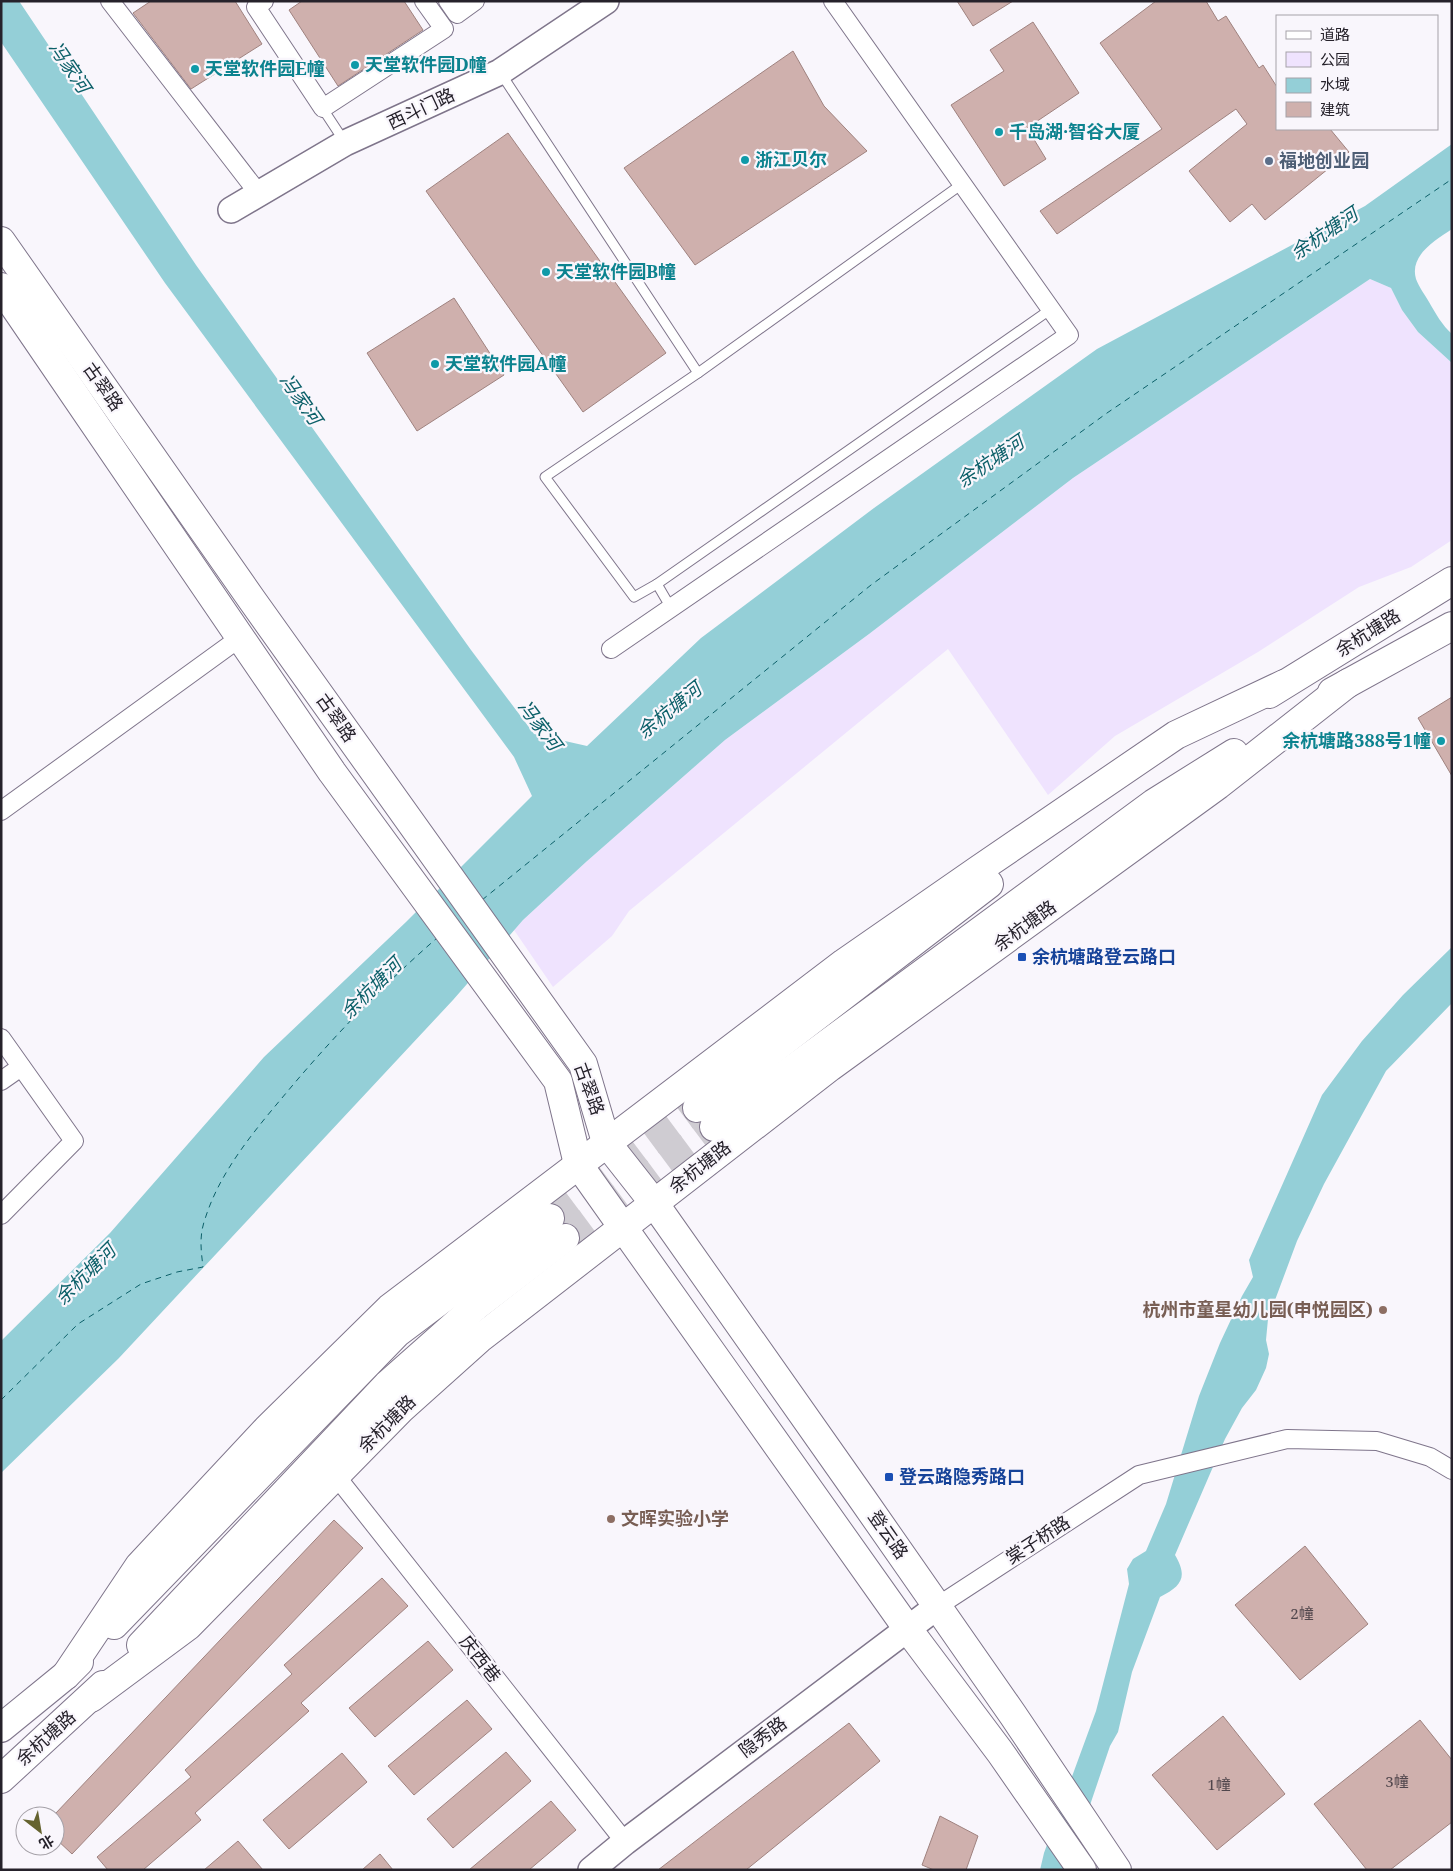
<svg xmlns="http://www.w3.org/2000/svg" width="1453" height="1871" font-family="'Noto Serif','Noto Sans SC',serif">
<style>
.green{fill:#efe3fe}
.water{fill:#94cfd7}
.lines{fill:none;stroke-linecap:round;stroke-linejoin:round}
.ferry{stroke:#0c6069;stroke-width:1;stroke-dasharray:6 5;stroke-linecap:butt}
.building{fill:#cfb0ad;stroke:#9f827f}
.primary-tunnel{stroke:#cfccd2;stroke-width:28;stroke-dasharray:28 14;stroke-linecap:butt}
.lane-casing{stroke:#7f758b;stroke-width:11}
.street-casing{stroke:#7f758b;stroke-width:20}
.secondary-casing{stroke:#7f758b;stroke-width:28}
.primary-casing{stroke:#7f758b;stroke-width:30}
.lane{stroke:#fff;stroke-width:9}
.street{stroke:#fff;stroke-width:18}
.secondary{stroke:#fff;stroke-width:25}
.primary{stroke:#fff;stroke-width:28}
.culture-dot{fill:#0f9aa8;stroke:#f9f6fc;stroke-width:2}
.service-dot{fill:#5c6f8a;stroke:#f9f6fc;stroke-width:2}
.transit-dot{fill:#1a4fb4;stroke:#f9f6fc;stroke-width:2}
.education-dot{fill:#8d6e63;stroke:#f9f6fc;stroke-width:2}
.labels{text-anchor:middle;stroke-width:4.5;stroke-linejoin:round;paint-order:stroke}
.number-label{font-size:15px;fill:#50464c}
.culture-label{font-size:18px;font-weight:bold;fill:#0d838f;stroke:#f9f6fc;text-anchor:start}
.street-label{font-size:18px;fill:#26222b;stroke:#f9f6fc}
.service-label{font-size:18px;font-weight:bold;fill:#4e5e75;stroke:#f9f6fc;text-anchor:start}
.transit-label{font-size:18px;font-weight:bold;fill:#164399;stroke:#f9f6fc;text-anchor:start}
.education-label{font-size:18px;font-weight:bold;fill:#785e54;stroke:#f9f6fc;text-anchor:end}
.water-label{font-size:19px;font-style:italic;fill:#0c6069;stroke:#f9f6fc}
</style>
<rect width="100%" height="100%" fill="#f9f6fc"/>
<path class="green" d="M1370 279 1391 288 1402 310 1418 332 1452 363V540L1411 567 1359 587 1258 652 1115 736 1048 795 948 649 629 911 612 936 553 987 514 930 523 920 586 862 725 740 869 634 1073 478Z"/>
<g class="water">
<path d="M1 1H19L196 265 471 650 534 734 587 746 701 638 874 508 1097 349 1365 206 1452 144V229C1436 240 1409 255 1416 279 1419 287 1425 295 1429 302 1436 314 1442 325 1452 334V363L1418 332 1402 310 1391 288 1370 279 1073 478 869 634 725 740 586 862 523 920 453 1000 119 1358 1 1473V1341L110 1233 264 1057 406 922 532 796 514 757 165 283 1 42Z"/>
<path d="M1452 947V1003L1386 1071 1324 1184 1297 1241 1268 1319 1266 1340 1269 1354 1266 1368 1256 1390 1242 1408 1225 1439 1175 1555C1188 1577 1182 1586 1160 1597L1132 1672 1118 1732 1110 1746 1068 1870H1040L1044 1853 1096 1711 1129 1584 1127 1569 1133 1559 1146 1551 1166 1504 1199 1396 1220 1343 1242 1296 1253 1277 1249 1260 1322 1095 1362 1041 1403 995Z"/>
</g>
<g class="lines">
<g class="ferry">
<path d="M482 900 871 585 1107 413 1452 179"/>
<path d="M1 1400 78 1324 141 1284 177 1272 203 1267C201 1250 199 1236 205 1219 220 1171 255 1130 287 1092 333 1037 383 985 437 938"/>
</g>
</g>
<g class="building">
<path d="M151 1H235L262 44 191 89 133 13Z"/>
<path d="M302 1H404L423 30 338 86 289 10Z"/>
<path d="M957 1H1013L973 26Z"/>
<path d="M1156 1H1206L1218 21 1226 16 1259 68 1263 65 1277 87V129H1330L1349 152 1265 220 1252 204 1230 222 1189 171 1247 124 1236 109 1057 234 1040 211 1162 129 1100 43Z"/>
<path d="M1033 22 1079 93 1027 128 1046 159 1004 186 951 105 1004 71 990 50Z"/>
<path d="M793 51 824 106 867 151 695 265 624 168Z"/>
<path d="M508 133 666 353 583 412 426 191Z"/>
<path d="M454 298 504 375 417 431 367 353Z"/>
<path d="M1452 697V776L1418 718Z"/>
<path d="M334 1520 363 1548 72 1854 55 1838V1814Z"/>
<path d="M1305 1546 1368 1624 1300 1680 1235 1605Z"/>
<path d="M382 1578 408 1606 301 1703 309 1711 195 1813 201 1820 143 1870H108L97 1857 191 1777 185 1770 292 1674 284 1665Z"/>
<path d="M428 1641 453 1670 375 1737 349 1708Z"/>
<path d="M467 1700 492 1729 414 1795 388 1766Z"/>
<path d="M1223 1716 1285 1794 1217 1850 1152 1775Z"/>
<path d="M1420 1720 1452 1760V1822L1390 1870H1367L1314 1804Z"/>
<path d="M849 1723 880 1761 746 1870H658Z"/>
<path d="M506 1752 531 1781 453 1848 427 1819Z"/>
<path d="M342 1753 367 1782 289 1849 263 1820Z"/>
<path d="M551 1801 576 1830 529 1870H469Z"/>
<path d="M940 1816 978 1836 966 1870H934L922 1865Z"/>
<path d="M238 1841 263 1870H204Z"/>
<path d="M380 1854 393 1870H362Z"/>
</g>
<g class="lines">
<g class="primary-tunnel">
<path d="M550 1218 697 1108"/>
<path d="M565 1238 714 1127"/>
</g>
<g class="lane-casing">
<g id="lane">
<path d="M500 72 698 373 962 184"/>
<path d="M321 106 344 141"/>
<path d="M657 584 634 597 545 477 698 373"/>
<path d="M671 608 657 584 1051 309"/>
</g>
</g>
<g class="street-casing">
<g id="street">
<path d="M110 1 259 194"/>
<path d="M264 1 256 7 323 108 444 29 424 1"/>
<path d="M448 1 457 14 475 1"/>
<path d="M611 649 1069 335 833 1"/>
<path d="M1 811 241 637"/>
<path d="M1 1038 74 1141 1 1215"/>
<path d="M1 1081 21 1067"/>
<path d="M336 1476 625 1842"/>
<path d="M938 1606 1139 1475 1287 1439 1377 1441 1430 1457 1452 1470"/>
</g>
</g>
<g class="secondary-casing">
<g id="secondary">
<path d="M231 210 345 143 500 72 606 1"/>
<path d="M591 1870 625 1842 938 1606"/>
</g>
</g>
<g class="primary-casing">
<g id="primary">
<path d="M1 241 252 600 583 1064 606 1142 654 1203 861 1497 1013 1715 1117 1870"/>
<path d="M1 287 332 772 558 1081 578 1164 907 1628 1000 1752 1082 1870"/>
<path d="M1332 692 1452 626"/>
<path d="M1269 694 1452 581"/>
<path d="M697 1108 989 884"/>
<path d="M714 1127 1154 803 1234 753"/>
<path d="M114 1625 397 1333 550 1218"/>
<path d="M141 1645 387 1385 475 1307 565 1238"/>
<path d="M66 1675 139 1566 267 1429 390 1308 844 963 978 870 1176 735 1284 684"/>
<path d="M91 1698 188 1626 402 1408 479 1339 830 1067 1218 785 1348 683"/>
<path d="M1 1728 66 1675 79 1662"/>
<path d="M1 1779 103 1685"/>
</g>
</g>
<use href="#lane" class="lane"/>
<use href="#street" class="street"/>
<use href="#secondary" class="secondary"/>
<use href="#primary" class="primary"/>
</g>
<g class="culture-dot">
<circle cx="355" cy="65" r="5"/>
<circle cx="195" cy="69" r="5"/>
<circle cx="999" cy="132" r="5"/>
<circle cx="745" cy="160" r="5"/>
<circle cx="546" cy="272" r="5"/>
<circle cx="435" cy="364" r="5"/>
<circle cx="1441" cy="741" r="5"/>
</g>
<circle class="service-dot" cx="1269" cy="161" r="5"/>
<g class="transit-dot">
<rect x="1017" y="952" width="10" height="10" rx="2.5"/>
<rect x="884" y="1472" width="10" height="10" rx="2.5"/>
</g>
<g class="education-dot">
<circle cx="1383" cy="1310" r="5"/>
<circle cx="611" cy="1519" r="5"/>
</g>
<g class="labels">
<g class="number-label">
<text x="1302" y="1619">2幢</text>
<text x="1397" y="1787">3幢</text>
<text x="1219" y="1790">1幢</text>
</g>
<g class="culture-label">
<text x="365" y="71">天堂软件园D幢</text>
<text x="205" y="75">天堂软件园E幢</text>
<text x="1009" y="138">千岛湖·智谷大厦</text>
<text x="755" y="166">浙江贝尔</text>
<text x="556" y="278">天堂软件园B幢</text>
<text x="445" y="370">天堂软件园A幢</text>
<text x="1431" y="747" text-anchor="end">余杭塘路388号1幢</text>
</g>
<g class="street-label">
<text transform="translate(421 109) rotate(-25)" y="6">西斗门路</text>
<text transform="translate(103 387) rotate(55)" y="6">古翠路</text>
<text transform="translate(1368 633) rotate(-32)" y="6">余杭塘路</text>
<text transform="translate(336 718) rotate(55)" y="6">古翠路</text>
<text transform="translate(1025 926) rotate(-36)" y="6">余杭塘路</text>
<text transform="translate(589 1089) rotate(70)" y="6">古翠路</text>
<text transform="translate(700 1167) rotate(-38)" y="6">余杭塘路</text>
<text transform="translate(387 1424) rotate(-45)" y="6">余杭塘路</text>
<text transform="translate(888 1535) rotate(55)" y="6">登云路</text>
<text transform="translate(1038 1540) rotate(-33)" y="6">棠子桥路</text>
<text transform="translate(480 1659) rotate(52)" y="6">庆西巷</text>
<text transform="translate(763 1737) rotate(-37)" y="6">隐秀路</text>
<text transform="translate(46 1738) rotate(-42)" y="6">余杭塘路</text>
</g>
<g class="service-label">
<text x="1279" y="167">福地创业园</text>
</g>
<g class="transit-label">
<text x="1032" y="963">余杭塘路登云路口</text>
<text x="899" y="1483">登云路隐秀路口</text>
</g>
<g class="education-label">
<text x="1373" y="1316">杭州市童星幼儿园(申悦园区)</text>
<text x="621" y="1525" text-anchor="start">文晖实验小学</text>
</g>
<g class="water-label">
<text transform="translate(70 67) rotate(56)" y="7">冯家河</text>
<text transform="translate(1324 233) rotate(-34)" y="7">余杭塘河</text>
<text transform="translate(301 399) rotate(55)" y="7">冯家河</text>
<text transform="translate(990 461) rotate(-34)" y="7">余杭塘河</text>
<text transform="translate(669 710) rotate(-39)" y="7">余杭塘河</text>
<text transform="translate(540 725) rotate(53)" y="7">冯家河</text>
<text transform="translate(371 988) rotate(-45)" y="7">余杭塘河</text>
<text transform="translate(85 1274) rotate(-45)" y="7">余杭塘河</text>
</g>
</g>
<rect width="1453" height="1871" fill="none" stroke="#26222b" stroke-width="5"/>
<rect x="1276" y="15" width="162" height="115" fill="#f9f6fc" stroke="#a5a1a8"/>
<rect x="1286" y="31" width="25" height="8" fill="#ffffff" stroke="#a5a1a8"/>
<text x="1320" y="40" font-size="15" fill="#26222b">道路</text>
<rect x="1286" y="52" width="25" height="15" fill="#efe3fe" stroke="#a5a1a8"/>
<text x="1320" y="65" font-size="15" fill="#26222b">公园</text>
<rect x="1286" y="78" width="25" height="15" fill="#94cfd7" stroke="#a5a1a8"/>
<text x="1320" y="90" font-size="15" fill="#26222b">水域</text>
<rect x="1286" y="102" width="25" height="15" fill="#cfb0ad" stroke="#a5a1a8"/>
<text x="1320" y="115" font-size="15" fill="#26222b">建筑</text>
<g transform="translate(40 1831) rotate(149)"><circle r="24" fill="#f9f6fc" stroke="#a5a1a8"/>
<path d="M0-4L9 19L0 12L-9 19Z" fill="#65632f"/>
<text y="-8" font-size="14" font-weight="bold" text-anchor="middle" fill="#26222b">北</text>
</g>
</svg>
